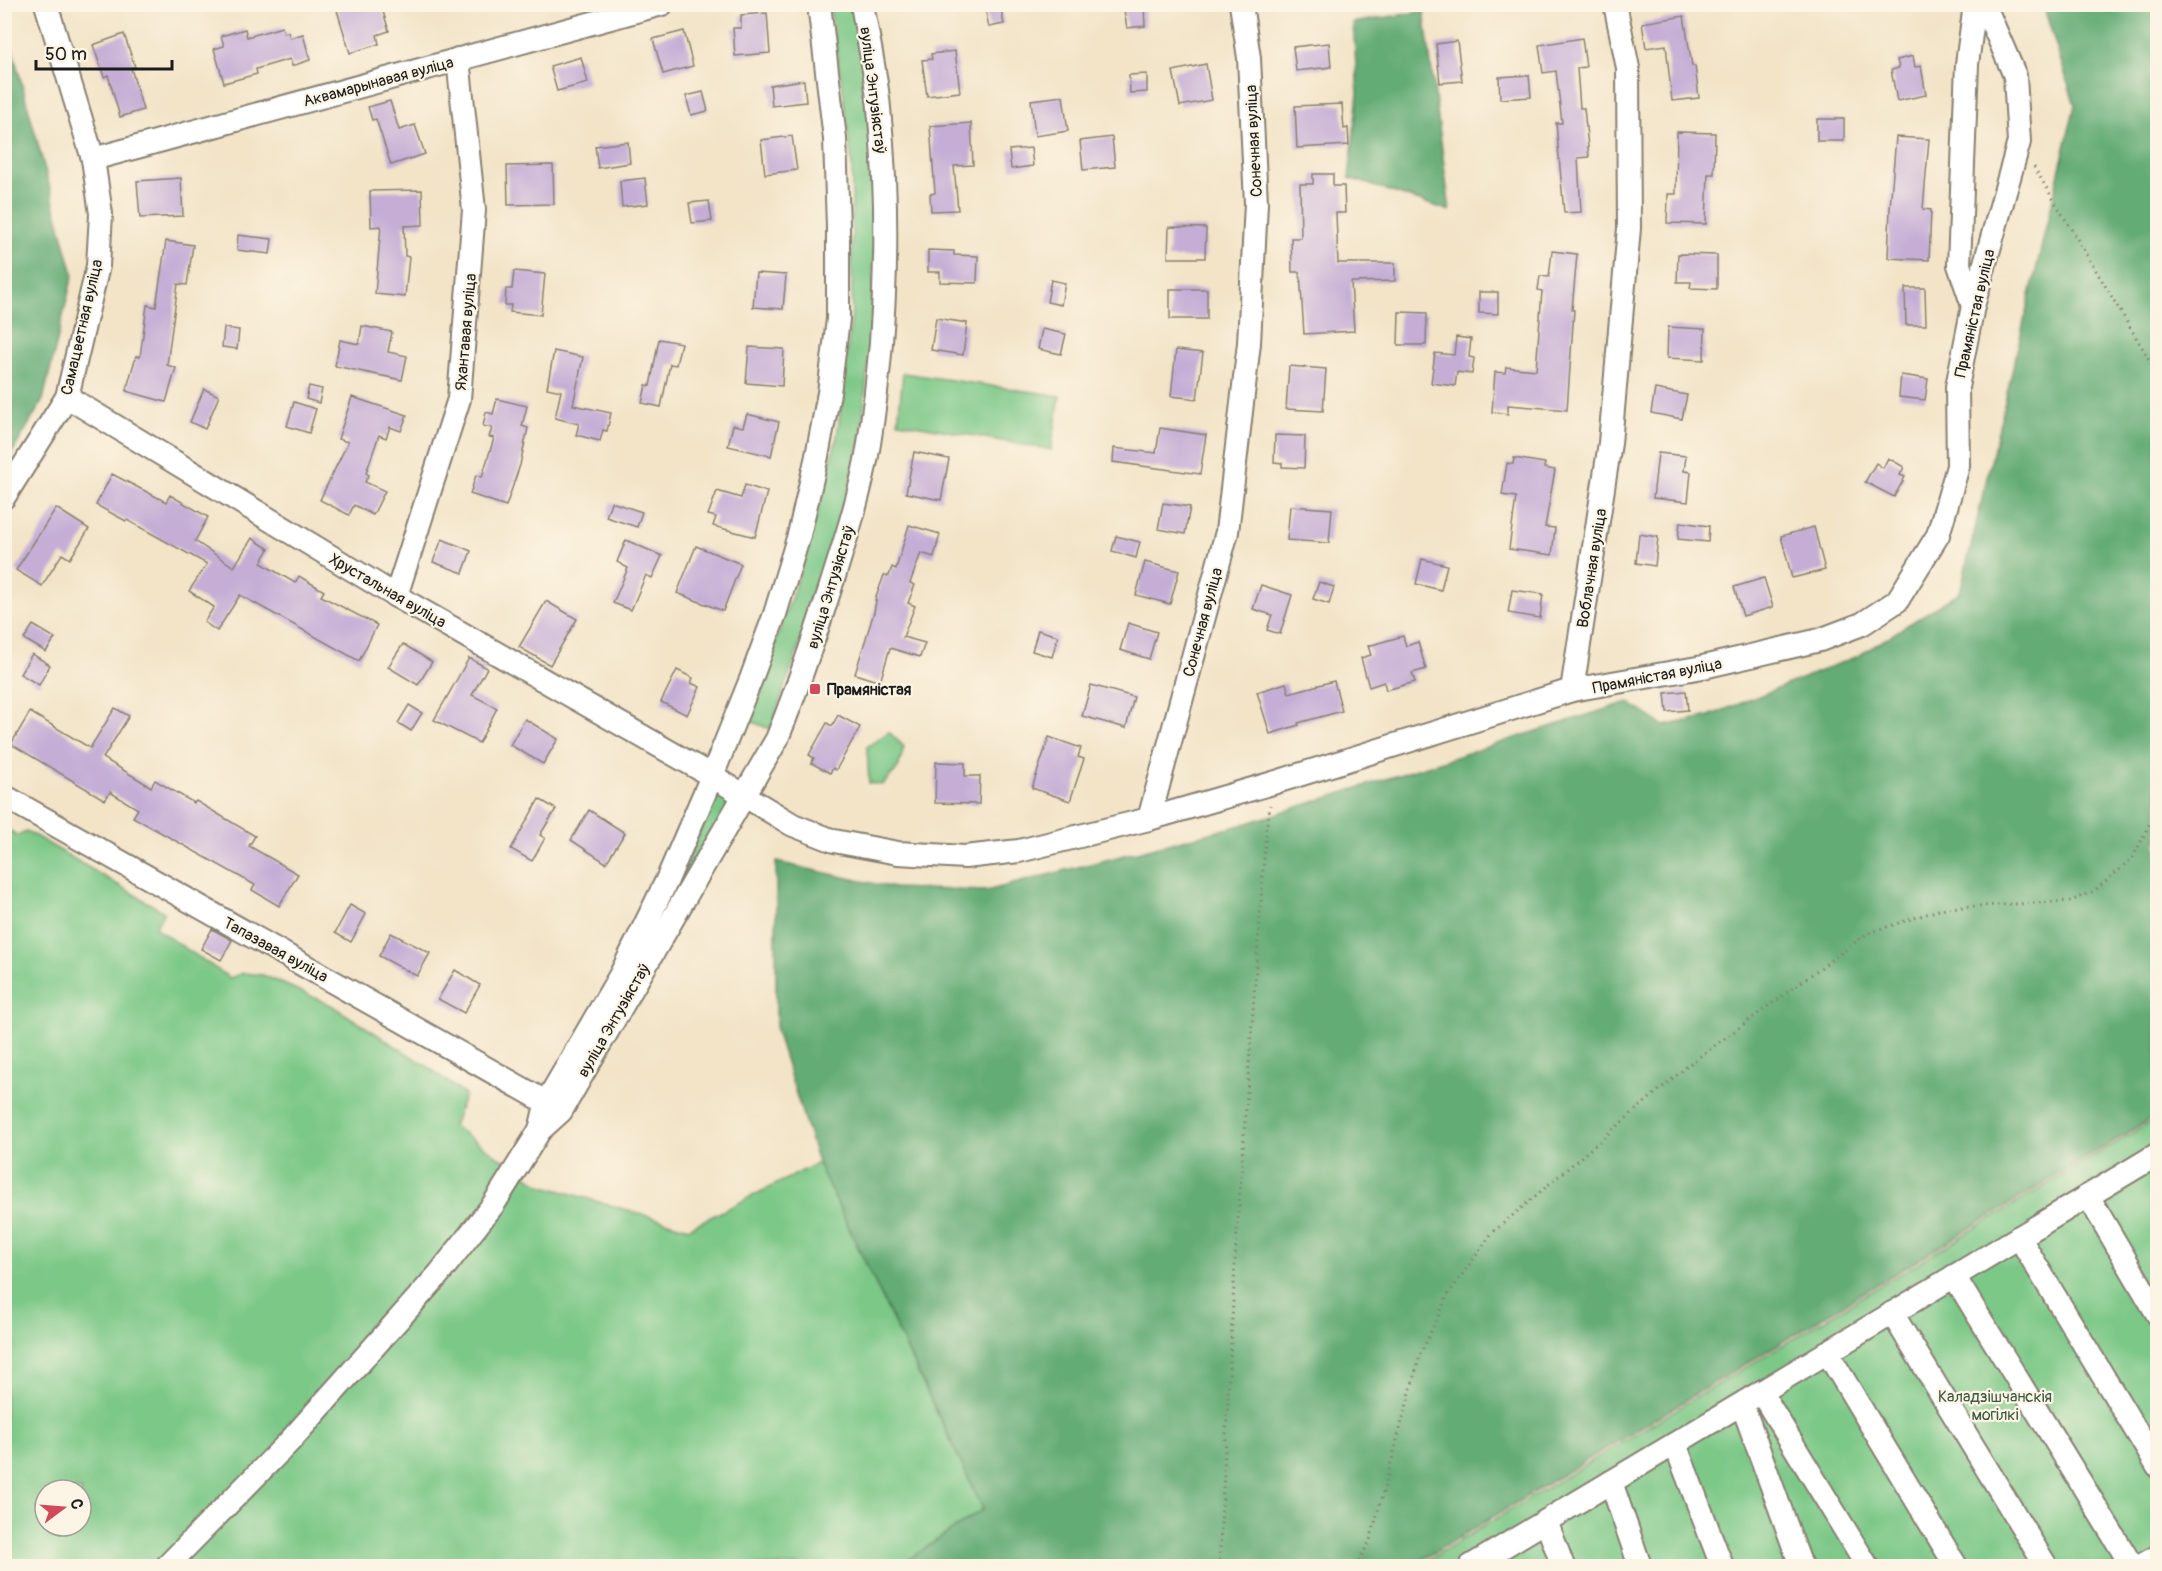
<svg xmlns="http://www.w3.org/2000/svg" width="2162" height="1571" font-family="Pangolin,sans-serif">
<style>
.green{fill:#7bc887;stroke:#4c7252;stroke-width:1.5;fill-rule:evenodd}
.forest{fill:#64ac74;stroke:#406448;stroke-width:1.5}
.building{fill:#c5add6}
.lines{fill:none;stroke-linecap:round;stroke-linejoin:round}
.minor-casing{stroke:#888072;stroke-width:26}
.path{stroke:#888072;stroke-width:3;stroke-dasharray:1.5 4.5;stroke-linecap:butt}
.minor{stroke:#fff;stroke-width:22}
.poi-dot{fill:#d1495b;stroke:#fcf5e5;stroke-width:2}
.labels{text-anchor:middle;stroke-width:4.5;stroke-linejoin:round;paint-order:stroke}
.street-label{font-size:16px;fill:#1c1c1c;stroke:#fcf5e5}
.poi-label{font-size:16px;font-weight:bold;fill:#1c1c1c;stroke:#fcf5e5;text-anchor:start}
.park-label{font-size:16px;fill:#3d5841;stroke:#fcf5e5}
</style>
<rect width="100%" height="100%" fill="#fcf5e5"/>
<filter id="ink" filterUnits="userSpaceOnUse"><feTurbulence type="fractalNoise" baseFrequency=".0167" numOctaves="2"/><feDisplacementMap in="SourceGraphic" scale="12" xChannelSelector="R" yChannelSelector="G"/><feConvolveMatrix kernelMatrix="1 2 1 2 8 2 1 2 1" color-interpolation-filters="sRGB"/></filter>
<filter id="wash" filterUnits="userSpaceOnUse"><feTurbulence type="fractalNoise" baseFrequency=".008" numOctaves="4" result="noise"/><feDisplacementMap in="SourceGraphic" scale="24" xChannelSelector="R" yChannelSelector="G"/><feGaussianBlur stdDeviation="1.35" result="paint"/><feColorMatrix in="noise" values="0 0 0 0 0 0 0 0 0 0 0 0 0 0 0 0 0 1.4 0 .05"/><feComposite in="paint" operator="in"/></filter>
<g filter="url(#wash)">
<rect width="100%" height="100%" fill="#f3e4c8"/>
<g class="green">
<path d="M829 5H853L869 89 876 163 873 311 861 439 832 554 770 729 748 720 806 555 837 437 852 311V165L843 90Z"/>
<path d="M903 373 1060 396 1051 450 898 422Z"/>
<path d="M889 732 904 747 898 768 882 785 869 783 867 747Z"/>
<path d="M720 792 730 796 725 813 677 888 712 801Z"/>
<path d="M4 827 18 836 27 831 164 912 155 928 230 978 243 973 263 975 331 1005 427 1066 465 1095 453 1126 541 1185 689 1228 818 1163 983 1509 899 1566H5ZM45 1490H81V1526H45Z"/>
<path d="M2157 1118V1566H1418Z"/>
</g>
<g class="forest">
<path d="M2043 5H2157V1115L1412 1566H899L983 1509 818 1163 776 1031V862L894 888 986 891 1241 825 1628 702 1664 726 1709 716 1860 655 1960 592 2075 105Z"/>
<path d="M1424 11 1450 211 1349 178 1358 93 1353 23Z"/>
<path d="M4 18 73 274 43 400 5 465Z"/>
</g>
<g id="blocks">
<g class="building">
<path d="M346 4H367L369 9 381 5 389 31 377 35 379 44 350 53 336 7Z"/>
<path d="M984 4H1000L1004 24 989 27Z"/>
<path d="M1123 4H1144L1145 26 1127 28Z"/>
<path d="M767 13 770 53 735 56 733 28H741V15Z"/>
<path d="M1684 16 1692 66H1695L1699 98 1672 101 1666 45 1646 48 1642 23Z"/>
<path d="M282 27 284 33 288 32 290 38 303 34 310 60 292 66 290 59 256 69 257 74 224 83 214 49 224 46 221 36 245 29 247 37Z"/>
<path d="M684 31 693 66 663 74 653 39Z"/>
<path d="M124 34 135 67 131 68 143 110 120 117 108 75 104 77 93 45Z"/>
<path d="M1582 38 1586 67 1577 68 1580 108H1584L1589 157 1578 158 1581 212 1564 213 1556 123H1562L1556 71 1543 73 1539 45Z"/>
<path d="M1457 41 1462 81 1440 83 1436 44Z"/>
<path d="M1329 43 1331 67 1296 71 1293 47Z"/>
<path d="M955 51 960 92 927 96 922 60 932 59 931 54Z"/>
<path d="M1913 56 1915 67 1921 66 1926 95 1897 101 1891 70 1899 68 1897 60Z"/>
<path d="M581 57 588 83 557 91 550 66Z"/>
<path d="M1206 64 1212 100 1180 106 1173 71Z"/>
<path d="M1147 74V92L1130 93 1129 75Z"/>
<path d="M1529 75 1531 97 1500 99 1499 77Z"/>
<path d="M804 80 806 102 772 106 770 85Z"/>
<path d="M703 92 708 111 691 115 686 96Z"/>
<path d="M1063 96 1068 131 1035 136 1031 100Z"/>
<path d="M390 101 399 130 415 125 425 154 391 165 376 119 372 120 368 107Z"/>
<path d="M1342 104 1344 129 1348 128 1349 145 1297 148 1295 106Z"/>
<rect x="1817" y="119" width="27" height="22"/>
<path d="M971 123 973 165 954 166 958 210 931 211 930 194 935 193 930 126Z"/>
<path d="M1677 132 1715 133 1714 174H1708L1706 224 1667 223 1668 194H1676Z"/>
<path d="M792 136 797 170 765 174 761 140Z"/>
<path d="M1112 137 1115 167 1083 170 1080 141Z"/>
<path d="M1896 137 1929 139 1923 209 1931 210 1929 260 1888 258 1890 208Z"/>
<path d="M628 142 630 163 598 168 595 146Z"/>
<path d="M1031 148 1033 166 1011 169 1009 150Z"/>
<path d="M553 165 554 204 508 205 507 166Z"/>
<path d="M1313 174H1333V186H1344L1345 213H1336L1338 263H1395V281L1351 282 1354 331 1304 334 1300 272H1292L1291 238H1301L1300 184H1313Z"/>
<path d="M181 178 183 216 140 218 137 181Z"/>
<path d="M645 178 648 204 622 207 620 181Z"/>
<path d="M422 190 423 225 404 226 405 256 409 257 405 297 375 294 381 226 371 227 370 191Z"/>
<path d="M709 201 712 221 692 223 689 203Z"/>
<path d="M1169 227 1206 228 1205 258H1168Z"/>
<path d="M238 235 272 239 270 254 237 250Z"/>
<path d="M166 241 193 245 187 285 178 284 167 365 176 368 166 402 126 391 136 356 140 357 147 305 156 307Z"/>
<path d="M928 250 954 251V255L978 256 977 283 940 282V272H928Z"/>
<path d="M1552 251 1577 254 1572 310H1574L1567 410 1508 405V414L1492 412 1495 372 1505 373 1506 367 1536 370 1542 291 1538 290 1540 276 1549 277Z"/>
<path d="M1678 254 1717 255V289L1690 288 1691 282H1677Z"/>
<path d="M514 271 545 274 541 315 510 312 511 305H505L506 289H512Z"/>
<path d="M756 273 786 275 783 309 753 307Z"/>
<path d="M1051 280 1065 283 1061 305 1047 302Z"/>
<path d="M1905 288H1925L1926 325H1906Z"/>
<rect x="1170" y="289" width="37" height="30"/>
<path d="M1479 292H1498V314L1479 313Z"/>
<path d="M1399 312 1427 313 1426 345H1398Z"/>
<path d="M936 318 967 323 963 355 931 350Z"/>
<path d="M362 326 392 332 388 352 407 356 402 380 335 366 340 340 359 344Z"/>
<path d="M1668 327 1705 329 1704 360 1667 358Z"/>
<path d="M224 328 239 330 237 349 222 347Z"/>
<path d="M1042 329 1066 334 1061 354 1038 349Z"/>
<path d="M1456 337 1471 339 1469 357 1474 358 1472 374 1457 372 1455 386 1431 383 1435 353 1454 355Z"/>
<path d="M659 339 681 343 676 365 670 364 661 407 642 403 646 385 650 386Z"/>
<path d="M749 347 784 349 782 386 746 383Z"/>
<path d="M1176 350 1203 353 1197 399 1171 396Z"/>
<path d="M554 351 583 357 573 405 611 413 607 431 603 430 600 441 576 435 579 424 555 418 561 391 547 388Z"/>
<path d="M1289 366 1326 369 1323 411 1286 409Z"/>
<path d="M1901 375 1928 379 1925 400 1899 397Z"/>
<path d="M309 386 322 389 319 403 306 399Z"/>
<path d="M204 389 219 396 205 429 190 422Z"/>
<path d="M1655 389 1687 395 1682 419 1651 413Z"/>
<path d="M352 397 407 415 401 431 390 427 386 438 379 435 366 473 369 475 365 482 385 491 373 515 354 505 349 515 320 500 348 442 338 439Z"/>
<path d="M497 399 527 406 522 426 528 428 520 465 506 506 470 494 476 475 482 477 494 438 489 437 492 428 483 426 486 412 493 414Z"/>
<path d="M294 402 316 409 309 433 287 426Z"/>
<path d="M747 414 779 422 771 456 728 446 733 425 743 427Z"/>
<path d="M1160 428 1206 435 1200 474 1113 462 1114 448 1156 453Z"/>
<path d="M1275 435 1305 436 1304 468 1282 467V463L1274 462Z"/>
<path d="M914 452 949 459 941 500 906 493Z"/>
<path d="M1658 453 1686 456 1684 471 1691 472 1688 502 1653 498Z"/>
<path d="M1514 458 1545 463 1544 468 1555 470 1545 527 1555 528 1552 555 1509 549 1516 497 1502 495 1507 463 1513 464Z"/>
<path d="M1888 458 1904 467 1900 475 1905 477 1894 497 1865 482 1876 463 1883 468Z"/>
<path d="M112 474 166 502 170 495 208 517 195 541 234 567 252 538 269 549 261 563 295 583 299 576 324 591 321 596 377 625 359 661 240 595 217 631 204 622 214 607 189 591 207 564 127 520 126 521 96 505Z"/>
<path d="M745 485 767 492 755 537 713 526 716 517 708 515 717 491 741 498Z"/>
<path d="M611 502 642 512 637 527 606 517Z"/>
<path d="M1163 503 1190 507 1185 534 1158 529Z"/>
<path d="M1290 506 1332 509 1329 543 1287 540Z"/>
<path d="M56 508 89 529 70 559 62 554 42 586 16 570Z"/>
<path d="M1680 522 1709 526 1708 542 1678 539Z"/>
<path d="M909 525 940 534 934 557 921 553 910 583 915 585 908 603 915 606 903 637 925 643 920 657 890 648 880 682 855 674 874 612 876 601 875 600 884 575 889 576 892 567 896 569Z"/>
<path d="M1814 527 1825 570 1792 578 1781 536Z"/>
<path d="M1639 534 1658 537 1655 566 1636 563Z"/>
<path d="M1116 536 1140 542 1136 558 1112 551Z"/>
<path d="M442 539 471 551 463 573 433 562Z"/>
<path d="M626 540 662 556 652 578 646 575 631 610 613 603 628 568 617 562Z"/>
<path d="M696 546 741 564 723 611 677 593Z"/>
<path d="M1422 559 1447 565 1441 590 1416 584Z"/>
<path d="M1145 562 1179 571 1170 604 1136 595Z"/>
<path d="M1764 578 1773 607 1743 616 1734 587Z"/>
<path d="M1319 582 1334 587 1329 604 1313 599Z"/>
<path d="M1261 585 1292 595 1280 634 1267 630 1272 615 1253 609Z"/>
<path d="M1512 590 1543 594 1540 618 1508 613Z"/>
<path d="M546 601 577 619 550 665 519 647Z"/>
<path d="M1128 623 1157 632 1149 659 1120 650Z"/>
<path d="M33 625 55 638 46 652 24 639Z"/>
<path d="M1038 630 1058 636 1052 657 1032 651Z"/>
<path d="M1403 636 1406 646 1418 642 1426 669 1412 673 1415 682 1386 690 1384 682 1369 687 1361 658 1371 655 1368 646Z"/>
<path d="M403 644 432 662 418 685 388 667Z"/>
<path d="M32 654 50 665 39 685 20 674Z"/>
<path d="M469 658 487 668 472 695 497 708 479 743 434 720Z"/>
<path d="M677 670 693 678 691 683 700 687 687 715 661 702Z"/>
<path d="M1334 681 1342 711 1298 723 1299 725 1270 734 1257 692 1286 683 1289 693Z"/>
<path d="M1091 685 1134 697 1126 728 1082 716Z"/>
<path d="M1686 691 1688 710 1667 712 1665 693Z"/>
<path d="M409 705 422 713 411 731 398 723Z"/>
<path d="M115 708 129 716 103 758 151 787 155 780 194 803 196 801 255 836 249 846 298 874 279 906 252 890 255 885 133 817 138 809 110 792 105 800 11 744 30 712 90 748Z"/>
<path d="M838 715 860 727 836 770 833 768 830 773 811 763 814 758 809 755 827 723 832 726Z"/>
<path d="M525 719 558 739 543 764 510 745Z"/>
<path d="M1049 737 1081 748 1078 757 1084 759 1070 801 1032 788Z"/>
<path d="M936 762 965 763V776H980L979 804 935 803Z"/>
<path d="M539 799 556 809 540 835 545 838 532 861 511 849Z"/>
<path d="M589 810 625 833 606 863 571 840Z"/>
<path d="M350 905 366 914 351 942 335 933Z"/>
<path d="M212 929 232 940 221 960 201 949Z"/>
<path d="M391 933 430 953 417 976 379 956Z"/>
<path d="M455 970 480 985 464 1013 438 999Z"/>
</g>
</g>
</g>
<g filter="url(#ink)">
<use href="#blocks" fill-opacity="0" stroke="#888072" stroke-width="1.5"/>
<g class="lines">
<g class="minor-casing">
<g id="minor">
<path d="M93 159 662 4"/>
<path d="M1973 306 1959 265 1967 64 1975 4"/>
<path d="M67 397 396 596 712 776 793 825 834 841 898 853 965 857 1019 851 1149 819 1273 783 1572 690 1703 667 1820 640 1862 624 1897 601 1938 535 1958 466 1957 387 1973 306 2019 142 2015 76 1984 4"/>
<path d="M4 497 67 397 98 266 101 214 93 159 46 4"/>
<path d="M396 596 459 399 474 210 458 59"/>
<path d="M1572 690 1610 443 1629 228 1628 68 1615 4"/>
<path d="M4 796 560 1110"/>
<path d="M1149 819 1227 532 1249 343 1256 203 1249 58 1241 4"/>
<path d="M540 1130 547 1101 621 974 667 880 712 776 751 679 775 614 799 535 817 456 829 393 838 319V226L835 139 819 4"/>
<path d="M2088 1196 2158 1315"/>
<path d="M2019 1237 2158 1467"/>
<path d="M1954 1276 2132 1566"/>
<path d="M1892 1313 2046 1566"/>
<path d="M1827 1352 1956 1566"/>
<path d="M1761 1392 1867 1566"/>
<path d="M1742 1404 1801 1566"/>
<path d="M1675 1444 1722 1566"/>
<path d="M1611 1482 1640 1566"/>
<path d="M1546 1521 1563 1566"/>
<path d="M167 1566 289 1442 439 1274 493 1205 540 1130 561 1111 777 739C797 689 814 639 830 589 845 541 861 493 869 444 886 334 890 218 879 108 876 73 868 39 862 4"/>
<path d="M1471 1566 2158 1154"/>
<path d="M2140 1566 2158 1556"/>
</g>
</g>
<g class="path">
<path d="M2034 167 2149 359 2158 379"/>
<path d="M1219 1566 1236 1245 1266 831 1270 805"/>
<path d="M1356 1566 1370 1541 1420 1355 1449 1293 1492 1233 1691 1063 1868 933 1945 908 2071 901 2094 891 2132 859 2158 808"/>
</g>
<use href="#minor" class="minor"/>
</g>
</g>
<rect class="poi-dot" x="809" y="683" width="12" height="12" rx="3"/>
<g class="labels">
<g class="street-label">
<text transform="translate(378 81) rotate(-15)" y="6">Аквамарынавая вуліца</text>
<text transform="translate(874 90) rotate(83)" y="6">вуліца Энтузіястаў</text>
<text transform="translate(1253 141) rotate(-93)" y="6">Сонечная вуліца</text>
<text transform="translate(1974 313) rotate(-77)" y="6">Прамяністая вуліца</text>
<text transform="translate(81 327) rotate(-77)" y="6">Самацветная вуліца</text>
<text transform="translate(465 332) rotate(-85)" y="6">Яхантавая вуліца</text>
<text transform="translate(1591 568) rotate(-81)" y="6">Воблачная вуліца</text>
<text transform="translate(830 587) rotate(-73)" y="6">вуліца Энтузіястаў</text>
<text transform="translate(388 590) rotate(30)" y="6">Хрустальная вуліца</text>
<text transform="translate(1202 622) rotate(-75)" y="6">Сонечная вуліца</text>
<text transform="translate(1657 675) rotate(-11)" y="6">Прамяністая вуліца</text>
<text transform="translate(276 949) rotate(29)" y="6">Тапазавая вуліца</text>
<text transform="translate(613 1020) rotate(-60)" y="6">вуліца Энтузіястаў</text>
</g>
<g class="poi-label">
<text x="827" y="695">Прамяністая</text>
</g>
<g class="park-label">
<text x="1995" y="1402">Каладзішчанскія<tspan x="1995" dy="18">могілкі</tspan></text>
</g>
</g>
<rect width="2162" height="1571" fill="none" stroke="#fcf5e5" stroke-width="24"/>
<g transform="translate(63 1508) rotate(74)"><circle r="28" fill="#fcf5e5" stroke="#a29e95" stroke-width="1.5"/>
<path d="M0-4.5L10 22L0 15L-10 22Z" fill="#d1495b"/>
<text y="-9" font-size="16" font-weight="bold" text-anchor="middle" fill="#1c1c1c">С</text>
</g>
<path d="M36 60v9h136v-9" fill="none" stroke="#1c1c1c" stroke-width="3"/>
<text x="45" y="60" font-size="18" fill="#1c1c1c" stroke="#fcf5e5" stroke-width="4.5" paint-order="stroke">50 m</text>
</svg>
